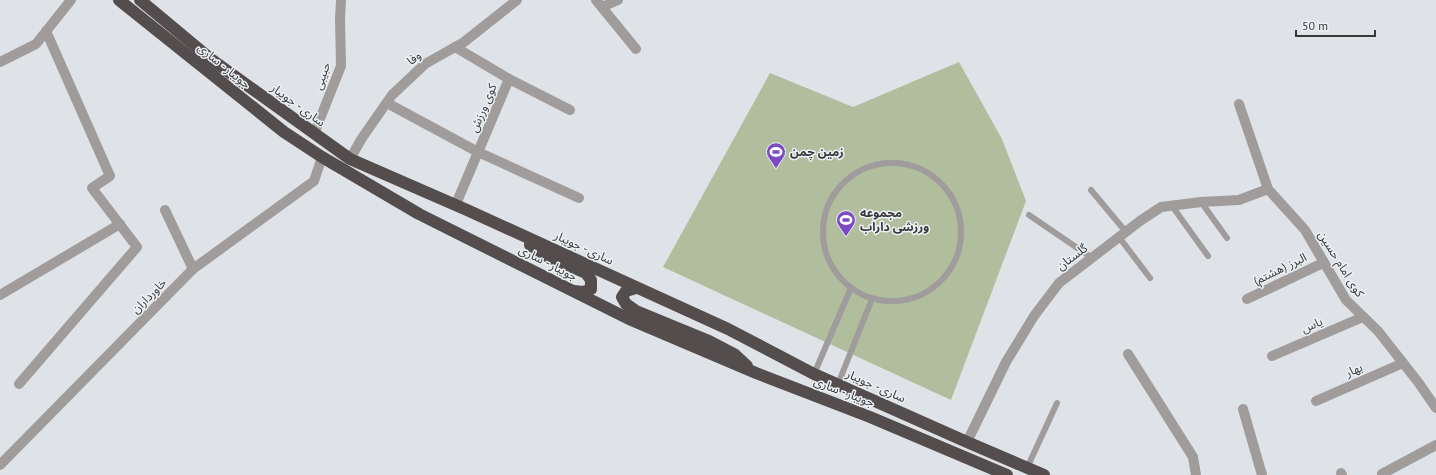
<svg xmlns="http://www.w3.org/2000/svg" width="1436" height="475" font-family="'PT Sans','Noto Sans Arabic',sans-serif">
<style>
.green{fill:#b1be9e}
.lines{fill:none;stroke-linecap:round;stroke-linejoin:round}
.lane{stroke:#9f9c9b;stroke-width:6}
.street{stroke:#9f9c9b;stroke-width:10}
.highway{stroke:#534e4d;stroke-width:12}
.labels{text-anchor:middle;stroke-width:3;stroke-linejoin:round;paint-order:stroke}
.street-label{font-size:12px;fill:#37383a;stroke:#edf0f4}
.poi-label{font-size:12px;font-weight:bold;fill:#37383a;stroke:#edf0f4;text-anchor:start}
</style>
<rect width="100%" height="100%" fill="#dfe2e7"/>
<path class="green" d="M959 62 1002 139 1026 201 951 400 663 267 770 73 853 107Z"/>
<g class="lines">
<g class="lane">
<circle cx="892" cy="232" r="69"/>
<path d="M1091 190 1126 232"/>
<path d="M1201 202 1227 238"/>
<path d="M1172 206 1208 256"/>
<path d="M1029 215 1092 258"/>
<path d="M1119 237 1150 278"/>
<path d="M814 374 851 288"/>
<path d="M838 384 872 299"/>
<path d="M1027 468 1057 403"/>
</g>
<g class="street">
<path d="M596 0 636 49"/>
<path d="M602 7 618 0"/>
<path d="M455 47 509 79 456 204"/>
<path d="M0 62 36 44 71 0"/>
<path d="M509 79 570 110"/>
<path d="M387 103 478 152 579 198"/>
<path d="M1239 104 1268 189 1305 230 1346 300 1378 331 1418 382 1436 408"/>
<path d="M314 134 341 66 340 19 341 0"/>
<path d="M350 159 362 138 392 95 425 64 464 42 517 0"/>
<path d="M165 210 193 269"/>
<path d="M0 295 120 224"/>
<path d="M1247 299 1323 263"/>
<path d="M1128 354 1193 457 1196 475"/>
<path d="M1272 356 1363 317"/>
<path d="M19 384 137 247 92 188 110 176 46 31"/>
<path d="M1316 401 1403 363"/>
<path d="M1243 409 1262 475"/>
<path d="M967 442 1006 362 1034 316 1059 283 1140 221 1161 207 1201 202 1239 200 1268 189"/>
<path d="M0 465 193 269 314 181 322 157"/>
<path d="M1341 473 1342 475"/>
<path d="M1382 474 1436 445"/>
</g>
<g class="highway">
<path d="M119 0 284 132 322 157 419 214 629 319 756 373 870 417 1007 475"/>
<path d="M140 0 212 60 350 159 467 210 728 329 814 374 967 442 1044 475"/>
<path d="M530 245 544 255 586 273 591 280V289L583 292 574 291"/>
<path d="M636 288 626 291 622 297 626 304 636 311 709 341 734 354 747 366"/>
</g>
</g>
<defs>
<g id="stadium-pin" transform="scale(1)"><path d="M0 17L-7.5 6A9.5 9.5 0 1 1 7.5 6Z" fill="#7c4bc3" stroke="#edf0f4"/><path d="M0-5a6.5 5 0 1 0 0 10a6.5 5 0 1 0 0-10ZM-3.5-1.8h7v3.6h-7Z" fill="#fff"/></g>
</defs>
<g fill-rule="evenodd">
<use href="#stadium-pin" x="776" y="152"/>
<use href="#stadium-pin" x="846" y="220"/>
</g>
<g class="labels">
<g class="street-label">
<text transform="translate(414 58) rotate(-39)" y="4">وفا</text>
<text transform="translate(224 66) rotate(39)" y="4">جویبار - ساری</text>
<text transform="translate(322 76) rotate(-71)" y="4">حبیبی</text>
<text transform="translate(298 105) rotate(36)" y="4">ساری - جویبار</text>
<text transform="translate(483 108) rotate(-67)" y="4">کوی ورزش</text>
<text transform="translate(584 248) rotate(25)" y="4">ساری - جویبار</text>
<text transform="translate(1072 257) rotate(-37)" y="4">گلستان</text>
<text transform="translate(548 263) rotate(27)" y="4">جویبار - ساری</text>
<text transform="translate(1341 264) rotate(58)" y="4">کوی امام حسین</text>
<text transform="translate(1280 269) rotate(-26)" y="4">البرز (هشتم)</text>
<text transform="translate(149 296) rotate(-45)" y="4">خاورداران</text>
<text transform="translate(1312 325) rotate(-23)" y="4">یاس</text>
<text transform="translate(1354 370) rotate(-24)" y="4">بهار</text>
<text transform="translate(876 386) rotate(24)" y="4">ساری - جویبار</text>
<text transform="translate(844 392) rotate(21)" y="4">جویبار - ساری</text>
</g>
<g class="poi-label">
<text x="790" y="156">زمین چمن</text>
<text x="860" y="217">مجموعه<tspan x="860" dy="14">ورزشی داراب</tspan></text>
</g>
</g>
<path d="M1296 30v6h79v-6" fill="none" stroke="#37383a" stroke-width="2"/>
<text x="1302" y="30" font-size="12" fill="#37383a" stroke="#edf0f4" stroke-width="3" paint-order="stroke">50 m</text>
</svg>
